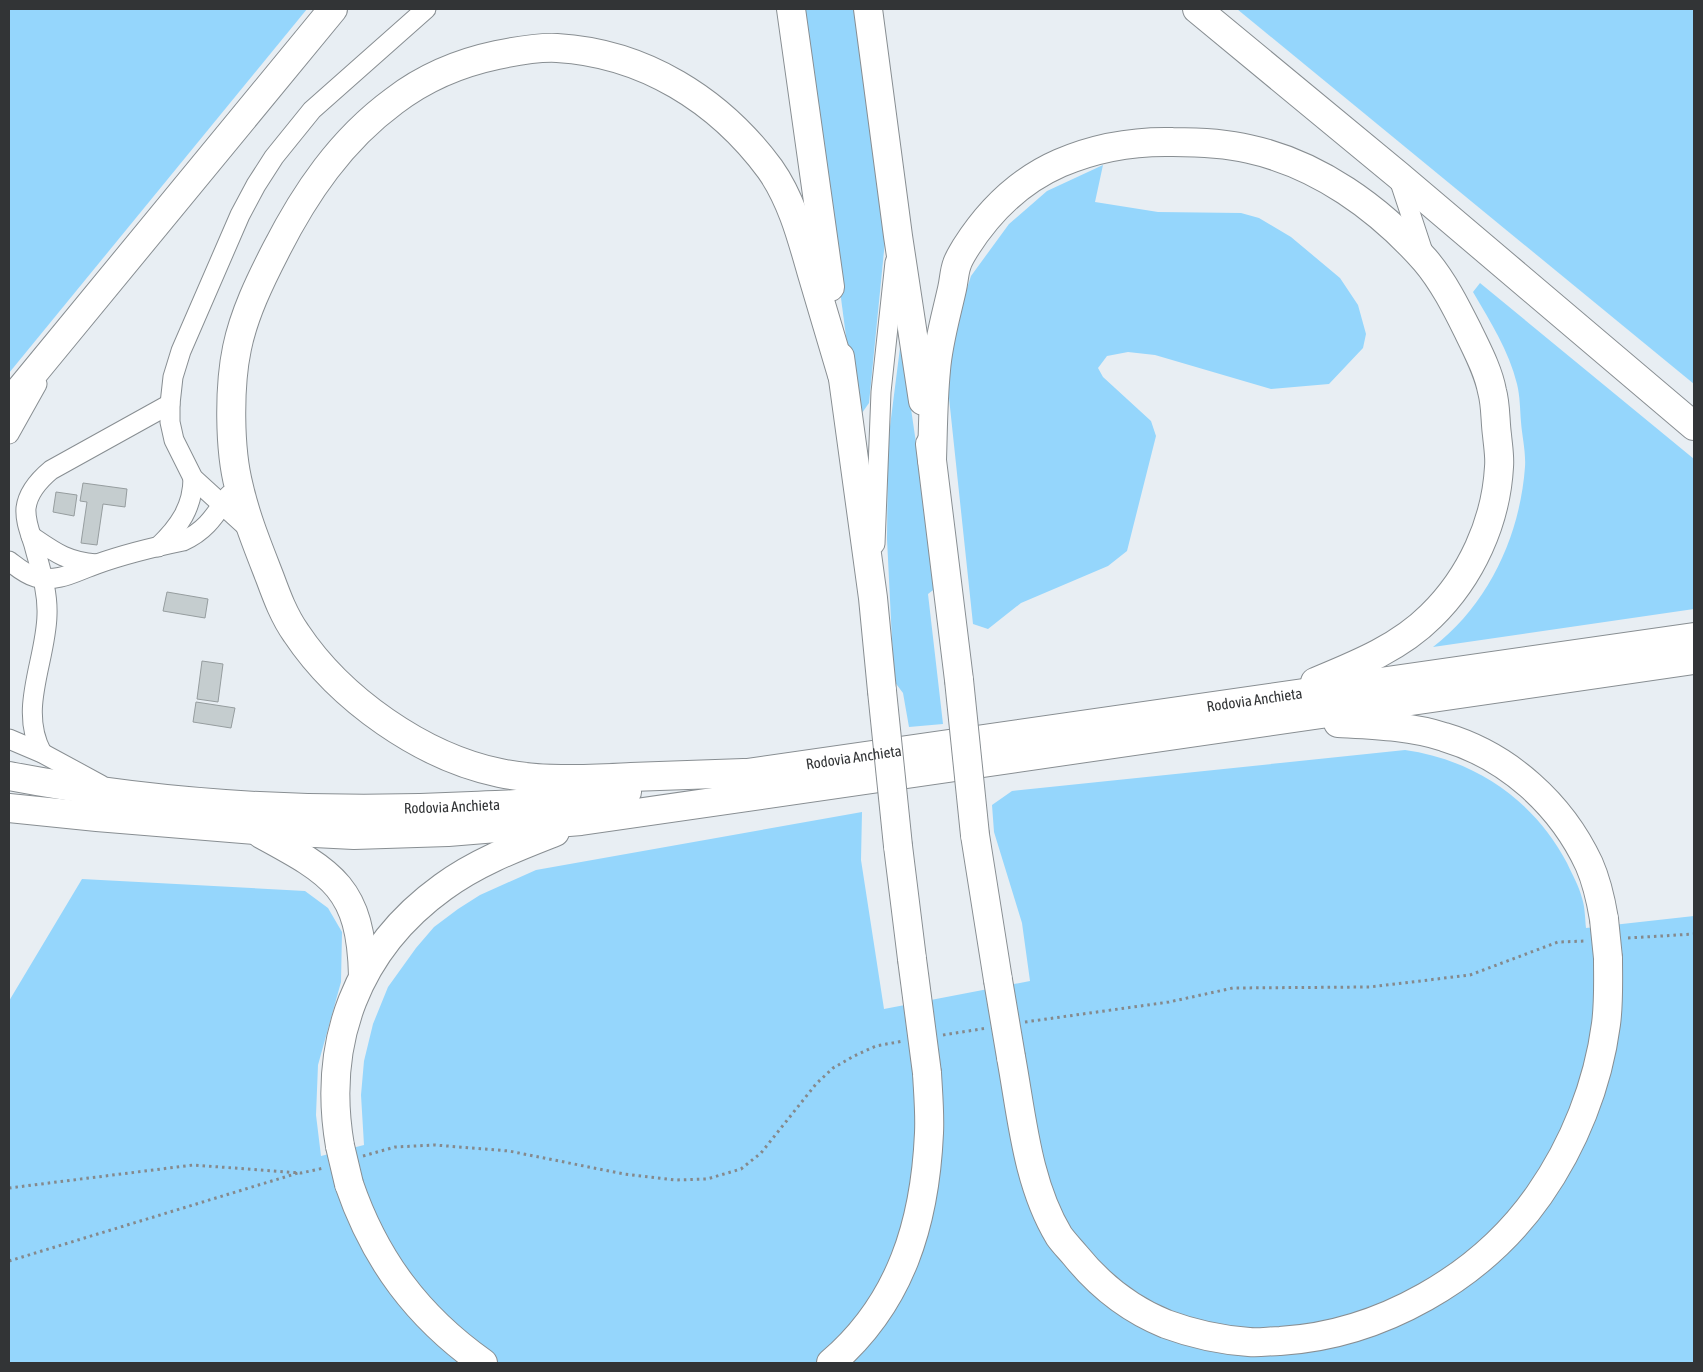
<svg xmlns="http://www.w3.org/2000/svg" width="1703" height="1372" font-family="'Asap Condensed',sans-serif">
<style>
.green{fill:#95d6fc}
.building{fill:#c5cdcf;stroke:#969d9f}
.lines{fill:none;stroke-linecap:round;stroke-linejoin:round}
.minor-casing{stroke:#888e92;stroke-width:21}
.highway-casing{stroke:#888e92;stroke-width:30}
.path{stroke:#85898c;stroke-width:3;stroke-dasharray:2.5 4;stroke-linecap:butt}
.minor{stroke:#fff;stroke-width:19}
.highway{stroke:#fff;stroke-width:28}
.highway-bridge-casing{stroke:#888e92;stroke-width:30;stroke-linecap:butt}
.highway-bridge{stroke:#fff;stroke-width:28}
.labels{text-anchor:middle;stroke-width:4;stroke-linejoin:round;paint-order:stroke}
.street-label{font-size:15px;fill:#323436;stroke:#f6fcff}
</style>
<rect width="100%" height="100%" fill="#e8eef3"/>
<g class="green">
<path d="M9 9H307L9 373Z"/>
<path d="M803 9H856L885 241 869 403 857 420Z"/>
<path d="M1237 9H1694V384Z"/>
<path d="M1103 165 1095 202 1158 212 1241 213 1259 218 1291 237 1340 278 1358 305 1366 334 1363 348 1329 384 1271 389 1155 355 1128 352 1107 356 1098 368 1103 377 1151 421 1156 436 1127 551 1108 566 1021 603 988 629 973 624 947 379 953 331 971 276 1009 224 1047 191Z"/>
<path d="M1480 283 1694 459V609L1433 647C1488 605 1520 536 1525 467 1526 452 1522 436 1521 422 1520 409 1520 396 1517 384 1509 351 1490 321 1473 292Z"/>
<path d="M901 340 937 587 928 594 943 724 909 727 903 693 894 681 887 539 888 442Z"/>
<path d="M1405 750C1475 760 1534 800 1567 863 1572 874 1579 886 1582 898 1585 907 1585 918 1586 928L1694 916V1363H9V1001L82 879 305 891 328 908 342 932 341 982 318 1065 316 1115 321 1156 364 1145 361 1095 364 1061 373 1024 388 987 416 948 434 927 458 909 480 895 536 870 862 812 861 860 884 1009 1030 981 1022 923 994 832 992 805 1012 791Z"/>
</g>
<g class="building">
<path d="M83 483 127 489 125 507 103 504 97 545 81 543 87 502 80 501Z"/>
<path d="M56 492 77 495 74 516 53 512Z"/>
<path d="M167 592 208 599 205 618 163 611Z"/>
<path d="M202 661 223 664 218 702 197 699Z"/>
<path d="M196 702 235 708 231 728 193 722Z"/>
</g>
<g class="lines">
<g class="minor-casing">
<g id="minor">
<path d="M1398 176 1424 255"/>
<path d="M9 434 37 384"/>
<path d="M250 530 193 478 174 440 170 422V404L173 377 181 351 240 215 256 185 274 157 312 110 426 9"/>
<path d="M31 536C56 553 66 561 96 564"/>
<path d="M875 544 881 392 895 262"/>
<path d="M158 547C179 527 193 507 193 478"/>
<path d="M9 561C17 567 25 574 35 577 59 583 76 571 97 564 125 554 154 547 183 541 206 531 215 515 229 495"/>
<path d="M9 739 42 753 101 785"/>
<path d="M42 753C18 709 46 661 47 615 48 591 40 568 34 545 30 532 25 521 26 508 28 492 39 480 51 470L170 404"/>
</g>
</g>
<g class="highway-casing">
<g id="highway">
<path d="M791 9 830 287"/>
<path d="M868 9 898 236 923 401"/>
<path d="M1197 9 1398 175 1694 426"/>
<path d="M840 357 873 598 882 691"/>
<path d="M9 403 333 9"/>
<path d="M930 444 959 680"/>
<path d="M932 460C933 430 933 400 936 370 938 343 946 316 952 289 954 281 954 272 957 264 959 258 963 252 966 247 989 211 1021 180 1060 163 1097 147 1133 141 1173 142 1198 142 1224 143 1249 149 1318 164 1379 208 1425 260 1443 281 1456 307 1468 331 1477 350 1488 370 1492 391 1496 405 1495 421 1497 435 1498 446 1500 457 1499 467 1496 522 1471 577 1431 616 1399 648 1356 665 1315 682"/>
<path d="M1338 723C1373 725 1410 726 1444 737 1508 756 1561 804 1589 864 1597 882 1601 901 1604 919"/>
<path d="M744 773C706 774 669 776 631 777 588 779 543 782 500 773 422 757 340 699 296 633 284 616 277 597 270 578 258 547 246 518 239 487 229 449 229 386 237 348 244 314 260 281 276 250 305 193 341 140 394 101 424 78 459 63 497 55 516 51 537 47 557 48 644 53 719 100 770 169 792 200 802 239 812 274 822 308 832 341 842 375"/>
<path id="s1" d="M9 776C161 805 317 814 472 806 507 804 543 804 578 800 594 798 611 795 627 792"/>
<path id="s2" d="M726 776 1694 637"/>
<path d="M9 808 97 817 255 830 354 835 448 832 581 821 1694 660"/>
<path d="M261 834C333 873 361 888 363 976"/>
<path d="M975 835 998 980"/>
<path d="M898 846 912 959"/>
<path d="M1011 1057C1022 1117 1027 1183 1059 1236 1064 1243 1070 1249 1075 1255 1100 1286 1129 1309 1166 1324 1193 1334 1221 1340 1249 1342 1259 1343 1270 1341 1280 1341 1380 1335 1481 1278 1539 1195 1574 1145 1598 1085 1606 1024 1609 1002 1608 980 1608 958"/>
<path d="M340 1146C322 1042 357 949 443 887 477 862 517 847 555 832"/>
<path d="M349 1184C375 1260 418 1317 483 1363"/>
<path d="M831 1363C901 1303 925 1223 929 1133 930 1113 928 1092 927 1073"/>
</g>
</g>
<g class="path">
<path d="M1628 938 1694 934"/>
<path d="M1025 1022 1169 1002 1233 988 1370 987 1470 975 1558 942 1586 941"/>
<path d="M943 1035 987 1028"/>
<path d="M363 1156 395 1147 435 1145 509 1151 624 1174 675 1180 707 1179 741 1169 761 1153 816 1084 833 1068 854 1056 876 1046 903 1041"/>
<path d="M9 1188 193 1165 301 1173 324 1168"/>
<path d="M9 1261 298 1173"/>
</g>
<use href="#minor" class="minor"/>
<use href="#highway" class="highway"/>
<g class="highway-bridge-casing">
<g id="highway-bridge">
<path d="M959 680 975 835"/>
<path d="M882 691 898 846"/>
<path d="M1604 919 1608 958"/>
<path d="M912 959 927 1073"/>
<path d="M998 980 1011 1057"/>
<path d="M340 1146 349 1184"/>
</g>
</g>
<use href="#highway-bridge" class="highway-bridge"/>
</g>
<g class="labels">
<g class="street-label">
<text dy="5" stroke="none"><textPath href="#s2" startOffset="534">Rodovia Anchieta</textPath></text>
<text dy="5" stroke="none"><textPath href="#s2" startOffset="129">Rodovia Anchieta</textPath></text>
<text dy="5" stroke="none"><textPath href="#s1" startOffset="445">Rodovia Anchieta</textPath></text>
</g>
</g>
<rect width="1703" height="1372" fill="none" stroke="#323436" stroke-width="20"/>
</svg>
